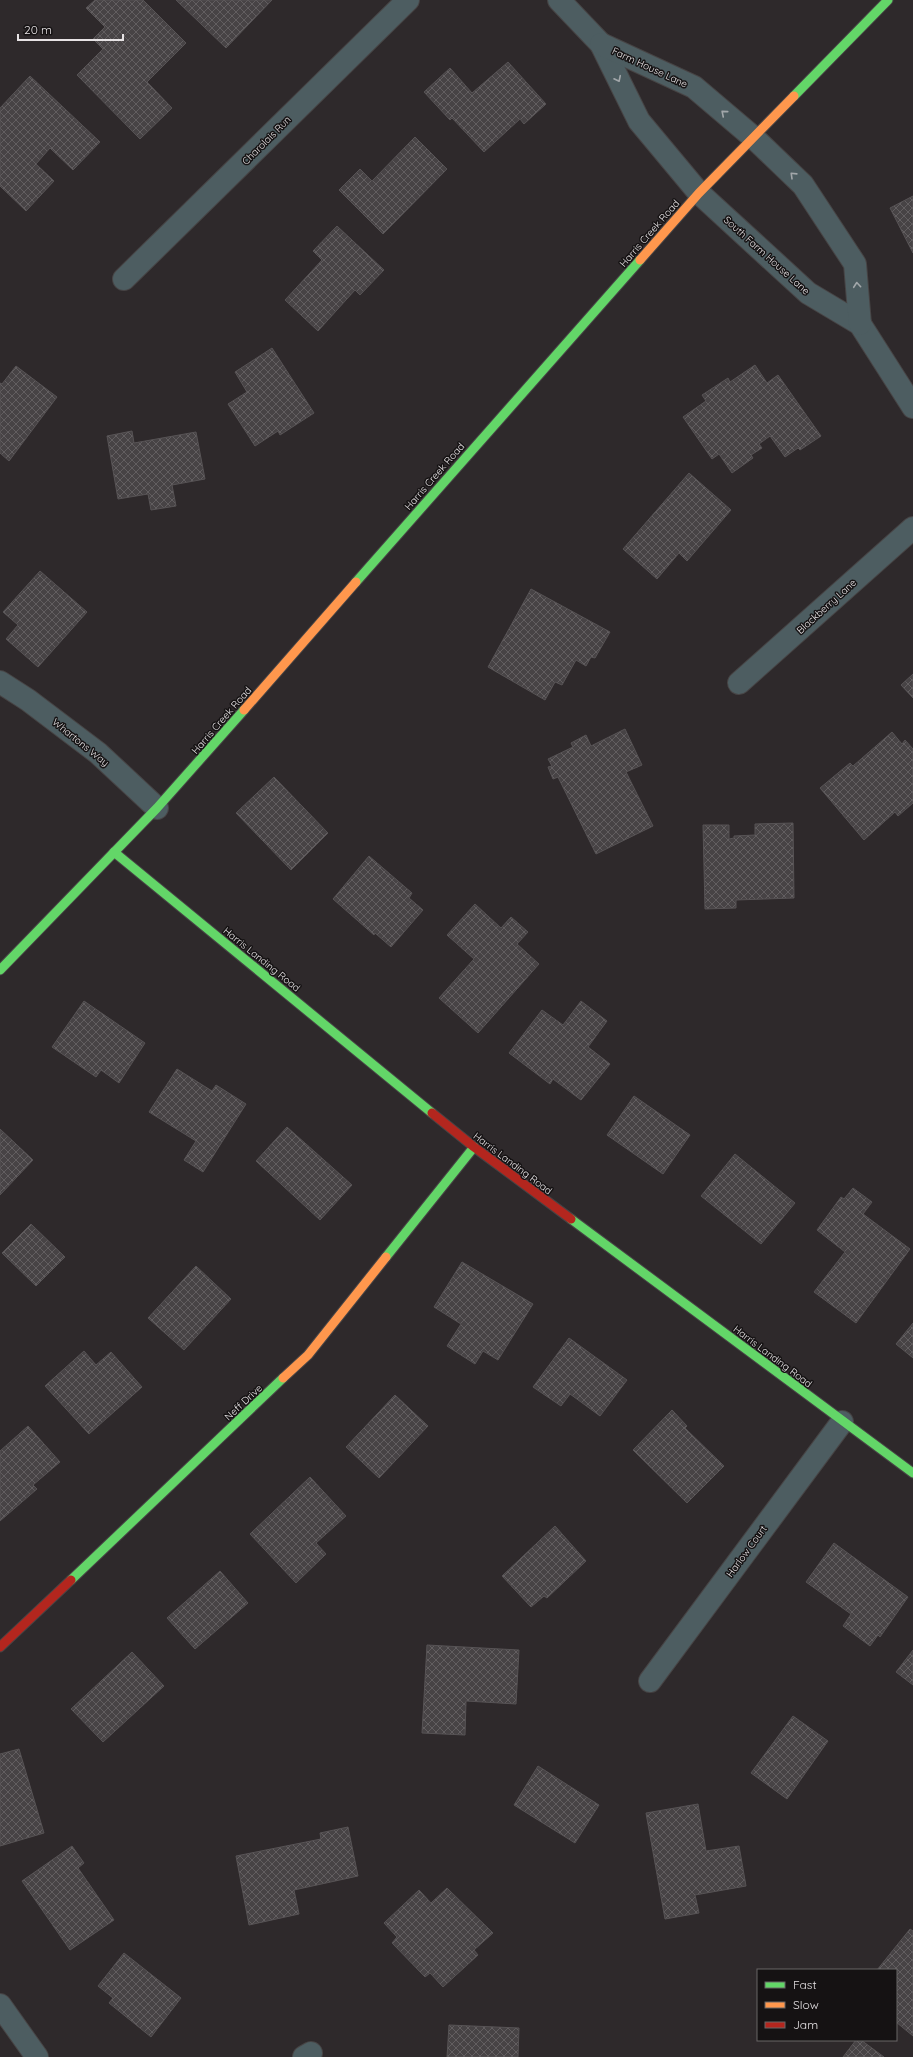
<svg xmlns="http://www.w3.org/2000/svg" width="913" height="2057" font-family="Quicksand,sans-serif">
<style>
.building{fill:url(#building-cross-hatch);stroke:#575355}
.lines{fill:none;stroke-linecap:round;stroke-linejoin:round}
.street-casing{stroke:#474445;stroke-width:24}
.fast-casing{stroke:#474445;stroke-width:11}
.slow-casing{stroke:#474445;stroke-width:11}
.jam-casing{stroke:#474445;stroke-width:11}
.street{stroke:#4d5d61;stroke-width:22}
.fast{stroke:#63d668;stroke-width:9}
.slow{stroke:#ff974d;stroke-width:9}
.jam{stroke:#b3261e;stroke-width:9}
.oneway{stroke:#a2a7aa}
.labels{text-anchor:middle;stroke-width:3;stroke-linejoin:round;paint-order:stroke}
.street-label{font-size:10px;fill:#e7e3e5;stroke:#151213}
</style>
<defs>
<pattern id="building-cross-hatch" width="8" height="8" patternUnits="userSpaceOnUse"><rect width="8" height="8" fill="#474345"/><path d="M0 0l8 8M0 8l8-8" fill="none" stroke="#625e60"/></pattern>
</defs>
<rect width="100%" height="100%" fill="#2e292b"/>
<g class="building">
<path d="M95 0H143L186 43 147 82 172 108 140 139 77 75 103 49 93 39 105 27 86 8Z"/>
<path d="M176 0H272L226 48Z"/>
<path d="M508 62 546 104 524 124 520 119 484 152 452 118 450 120 424 92 450 68 472 93Z"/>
<path d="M30 76 100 142 73 170 50 148 36 164 54 181 26 211 0 186V108Z"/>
<path d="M415 137 447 169 383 234 339 190 360 169 372 181Z"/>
<path d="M913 196V253L890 208Z"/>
<path d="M337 226 384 270 360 295 355 290 318 331 285 300 322 260 313 251Z"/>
<path d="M272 348 314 413 280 435 278 431 255 446 228 404 247 392 235 372Z"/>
<path d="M755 365 767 383 778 375 821 436 800 450 798 448 785 457 770 436 759 444 762 448 751 455 753 458 732 473 719 454 712 459 683 417 706 401 702 395 728 378 730 382Z"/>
<path d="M16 366 57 397 9 461 0 453V383L2 384Z"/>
<path d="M132 431 134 443 196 432 205 479 172 485 176 506 151 510 148 494 118 499 107 436Z"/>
<path d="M689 473 731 510 687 561 679 553 657 579 623 549Z"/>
<path d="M40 571 87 612 38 667 6 639 18 625 3 612Z"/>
<path d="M531 589 610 632 595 658 591 657 586 666 576 660 562 685 555 682 545 700 488 667Z"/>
<path d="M913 674V698L901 685Z"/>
<path d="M625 729 642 765 626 772 653 826 596 854 558 777 553 779 548 767 552 766 548 759 573 747 571 743 586 735 591 746Z"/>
<path d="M892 732 902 744 905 740 913 749V803L898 816 895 812 864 840 820 788 850 763 853 766Z"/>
<path d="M274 777 328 833 291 870 236 813Z"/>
<path d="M793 823 794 898 736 900V908L705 909 703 825H729V839L734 838V836L755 835V824Z"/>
<path d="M369 856 412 893 409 898 423 910 391 947 375 933 374 935 333 899Z"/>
<path d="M475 904 501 928 511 917 528 932 517 944 539 964 478 1033 439 998 474 959 447 935Z"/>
<path d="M84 1001 145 1043 119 1083 101 1070 96 1077 52 1047Z"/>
<path d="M581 1001 607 1021 588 1047 610 1064 581 1100 553 1079 550 1084 509 1053 542 1010 563 1025Z"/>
<path d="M177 1069 212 1091 216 1085 246 1104 203 1172 184 1160 196 1141 149 1112Z"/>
<path d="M634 1096 690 1135 663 1174 607 1135Z"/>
<path d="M287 1127 352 1185 320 1220 256 1161Z"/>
<path d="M0 1129 33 1160 0 1195Z"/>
<path d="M735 1154 795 1203 761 1244 701 1196Z"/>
<path d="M853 1188 872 1202 863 1214 910 1249 856 1323 814 1292 845 1252 817 1230 841 1197 844 1199Z"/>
<path d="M31 1224 65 1257 36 1286 2 1253Z"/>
<path d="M462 1262 533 1304 498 1360 483 1351 475 1364 447 1346 461 1324 434 1307Z"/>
<path d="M196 1266 231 1299 184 1350 148 1318Z"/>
<path d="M913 1323V1358L896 1344Z"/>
<path d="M569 1338 627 1380 600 1416 570 1394 561 1406 533 1387Z"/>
<path d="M84 1351 96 1365 111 1352 142 1387 89 1434 45 1386Z"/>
<path d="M395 1395 428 1426 379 1478 346 1447Z"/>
<path d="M672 1410 687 1426 685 1428 724 1466 687 1503 633 1450Z"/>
<path d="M28 1426 60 1462 33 1485 37 1489 0 1521V1451Z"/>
<path d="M310 1477 346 1516 316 1543 326 1554 296 1583 250 1534Z"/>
<path d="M555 1526 586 1561 547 1598 544 1596 531 1607 502 1576Z"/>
<path d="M834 1543 908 1597 880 1637 878 1635 870 1646 843 1626 851 1614 806 1582Z"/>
<path d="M220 1571 248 1603 195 1649 167 1618Z"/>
<path d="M427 1645 519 1650 516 1704 466 1701 465 1735 422 1733Z"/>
<path d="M913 1650V1685L896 1672Z"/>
<path d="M132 1652 164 1686 103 1742 71 1709Z"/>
<path d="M793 1716 828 1741 787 1799 751 1773Z"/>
<path d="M19 1749 44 1833 0 1846V1754Z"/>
<path d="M538 1766 599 1805 575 1843 514 1805Z"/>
<path d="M698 1804 706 1851 739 1846 746 1886 695 1895 699 1913 665 1919 646 1813Z"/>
<path d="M348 1827 358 1876 294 1890 299 1914 249 1925 236 1856 321 1839 320 1833Z"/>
<path d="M72 1846 84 1863 78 1868 114 1920 70 1950 22 1881Z"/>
<path d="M447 1888 493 1933 474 1950 478 1955 443 1987 430 1973 425 1977 392 1943 397 1937 384 1923 419 1890 431 1903Z"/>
<path d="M910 1929 913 1931V2036L896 2022V1970H877Z"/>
<path d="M124 1953 181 1998 151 2037 109 2003 113 1998 98 1986Z"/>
<path d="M449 2025 519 2028 518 2057H447Z"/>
<path d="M856 2040H861L884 2057H843Z"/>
</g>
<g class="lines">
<g class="street-casing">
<g id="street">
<path d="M559 0 601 44 639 121 699 193 808 293 860 324 913 407"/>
<path d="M601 44 694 87 754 138 803 185 855 264 860 324"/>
<path d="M124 279 408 0"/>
<path d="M0 682 28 700 98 753 157 808"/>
<path d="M739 683 913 528"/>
<path d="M650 1681 842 1422"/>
<path d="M0 2005 37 2057"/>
<path d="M304 2057 311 2053"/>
</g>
</g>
<g class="fast-casing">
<g id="fast">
<path d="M794 96 888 0"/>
<path d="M356 582 640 260"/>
<path d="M114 852 432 1113"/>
<path d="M0 970 157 808 244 710"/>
<path d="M571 1219 913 1473"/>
<path d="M386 1257 474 1147"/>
<path d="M71 1580 283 1378"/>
</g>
</g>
<g class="slow-casing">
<g id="slow">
<path d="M640 260 699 193 794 96"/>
<path d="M244 710 356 582"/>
<path d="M283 1378 308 1355 386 1257"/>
</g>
</g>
<g class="jam-casing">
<g id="jam">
<path d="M432 1113 474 1147 571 1219"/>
<path d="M0 1647 71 1580"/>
</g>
</g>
<use href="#street" class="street"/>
<use href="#fast" class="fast"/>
<use href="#slow" class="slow"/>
<use href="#jam" class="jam"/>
</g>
<defs><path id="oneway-chevron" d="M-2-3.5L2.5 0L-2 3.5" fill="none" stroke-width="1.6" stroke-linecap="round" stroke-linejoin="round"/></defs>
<g class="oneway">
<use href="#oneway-chevron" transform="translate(618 79) rotate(64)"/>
<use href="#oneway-chevron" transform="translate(724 113) rotate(-140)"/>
<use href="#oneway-chevron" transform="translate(793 175) rotate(-136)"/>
<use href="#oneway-chevron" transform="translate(857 285) rotate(-95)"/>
</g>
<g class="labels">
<g class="street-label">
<text transform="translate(650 67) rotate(25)" y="4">Farm House Lane</text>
<text transform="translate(266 140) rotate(-45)" y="4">Charolais Run</text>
<text transform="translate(649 233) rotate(-49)" y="4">Harris Creek Road</text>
<text transform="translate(767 255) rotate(42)" y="4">South Farm House Lane</text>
<text transform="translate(434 476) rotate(-49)" y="4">Harris Creek Road</text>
<text transform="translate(826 606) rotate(-42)" y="4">Blackberry Lane</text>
<text transform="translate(221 720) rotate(-49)" y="4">Harris Creek Road</text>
<text transform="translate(81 742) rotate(39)" y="4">Whartons Way</text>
<text transform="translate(262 959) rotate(39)" y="4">Harris Landing Road</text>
<text transform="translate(513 1163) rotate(37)" y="4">Harris Landing Road</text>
<text transform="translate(773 1356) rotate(37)" y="4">Harris Landing Road</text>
<text transform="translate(243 1402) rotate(-43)" y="4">Neff Drive</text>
<text transform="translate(746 1551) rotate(-54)" y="4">Harlow Court</text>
</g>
</g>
<rect x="757" y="1969" width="140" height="72" fill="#151213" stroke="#696667"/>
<rect x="765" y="1982" width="20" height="6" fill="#63d668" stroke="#696667"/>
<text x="793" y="1989" font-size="12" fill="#e7e3e5">Fast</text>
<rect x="765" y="2002" width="20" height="6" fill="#ff974d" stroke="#696667"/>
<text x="793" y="2009" font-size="12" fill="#e7e3e5">Slow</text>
<rect x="765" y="2022" width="20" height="6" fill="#b3261e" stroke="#696667"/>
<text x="793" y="2029" font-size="12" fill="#e7e3e5">Jam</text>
<path d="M18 34v6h105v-6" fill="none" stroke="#e7e3e5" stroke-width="2"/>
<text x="24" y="34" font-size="12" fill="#e7e3e5" stroke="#151213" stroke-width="3" paint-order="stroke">20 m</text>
</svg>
